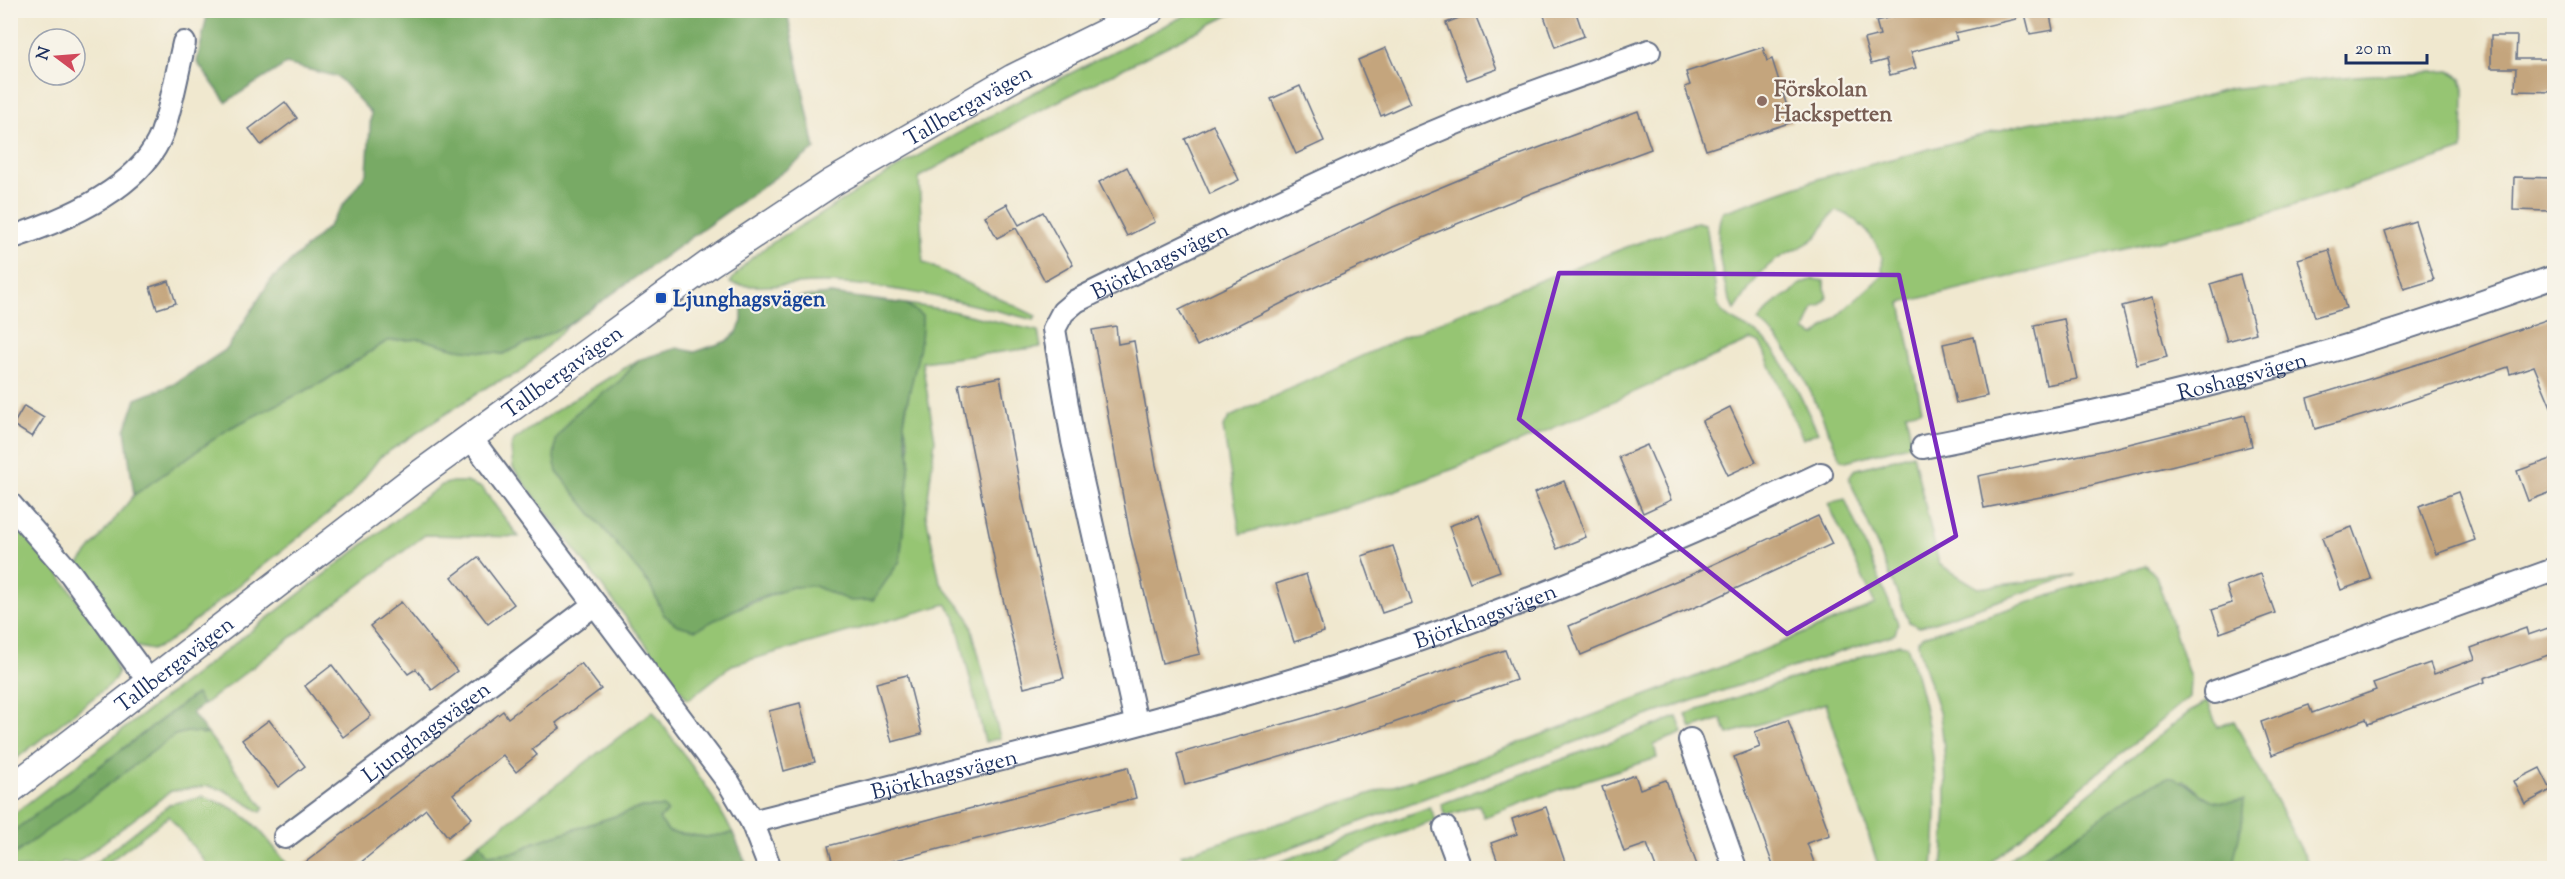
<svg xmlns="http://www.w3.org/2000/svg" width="2565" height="879" font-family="'Sorts Mill Goudy',serif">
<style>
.green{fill:#96c573;stroke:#587a68;stroke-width:1.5}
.forest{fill:#78aa65;stroke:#4a6c62;stroke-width:1.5}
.building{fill:#c4a57d}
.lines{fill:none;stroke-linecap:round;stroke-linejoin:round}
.minor-casing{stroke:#667086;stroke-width:26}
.tertiary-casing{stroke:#667086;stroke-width:30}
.minor{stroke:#fff;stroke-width:22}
.tertiary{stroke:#fff;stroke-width:27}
.marked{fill:none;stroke:#7b2cbf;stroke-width:4.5;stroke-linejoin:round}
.education-dot{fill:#8d6e63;stroke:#f7f3e8;stroke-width:2}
.transit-dot{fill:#1a4fb4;stroke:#f7f3e8;stroke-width:2}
.labels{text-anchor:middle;stroke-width:4.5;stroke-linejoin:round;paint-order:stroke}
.education-label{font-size:22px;font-weight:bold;fill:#785e54;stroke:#f7f3e8;text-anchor:start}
.street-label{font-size:22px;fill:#1b2f5e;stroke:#f7f3e8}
.transit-label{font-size:22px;font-weight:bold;fill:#164399;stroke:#f7f3e8;text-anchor:start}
</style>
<rect width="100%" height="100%" fill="#f7f3e8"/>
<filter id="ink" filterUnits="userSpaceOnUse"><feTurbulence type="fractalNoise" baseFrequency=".0167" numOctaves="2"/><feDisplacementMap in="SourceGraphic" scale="12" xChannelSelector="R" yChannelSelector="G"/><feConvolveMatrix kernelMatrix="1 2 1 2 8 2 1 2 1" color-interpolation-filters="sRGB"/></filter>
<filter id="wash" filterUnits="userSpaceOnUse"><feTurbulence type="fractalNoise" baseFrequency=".008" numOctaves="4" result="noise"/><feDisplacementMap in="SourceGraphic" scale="24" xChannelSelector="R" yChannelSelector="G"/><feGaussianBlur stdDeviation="1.35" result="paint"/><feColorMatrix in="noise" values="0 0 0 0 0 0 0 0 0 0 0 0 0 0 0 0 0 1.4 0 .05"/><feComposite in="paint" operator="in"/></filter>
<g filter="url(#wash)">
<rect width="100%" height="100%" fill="#f0e8cf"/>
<g class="green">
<path d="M1194 11H1237L1031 115 919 177 923 262 1036 316 1034 320C968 303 900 286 831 283 797 281 764 291 730 283 750 251 788 234 819 215 940 139 1067 74 1194 11Z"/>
<path d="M2450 71 2461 78 2464 89 2463 150 2261 216 1901 303 1922 410 1906 413 1912 444 1846 461 1841 459C1819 413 1800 352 1758 321L1777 300 1790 294 1799 285 1813 279 1824 281 1827 298 1821 305 1814 307 1805 331 1815 336 1882 276C1882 270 1883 262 1882 257 1877 239 1853 213 1836 211 1825 220 1823 230 1816 237 1804 248 1789 251 1776 260 1758 272 1747 293 1735 310 1723 294 1712 229 1723 212L1824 177 2023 124 2045 120 2109 119 2148 112 2229 89 2354 76Z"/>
<path d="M1697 222 1705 224 1707 230 1718 306C1727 322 1747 325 1760 336 1787 359 1801 401 1818 432L1803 439 1760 343 1751 340C1612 401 1474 469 1328 512 1299 520 1269 527 1240 534L1223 427 1230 417C1383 344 1537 277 1697 222Z"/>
<path d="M906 304 947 310 1038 331 1041 347 922 362 935 440 926 515 940 582 969 618 1000 738 985 742 955 616 946 604 732 665 688 700 513 468 511 448 514 440 566 404 638 360 620 381 575 414 557 472 650 585 664 615 729 612 792 587 815 586 850 601 900 561 910 460 909 443 904 424 922 316Z"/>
<path d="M570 324 519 373 490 385 380 457 351 495 167 643 152 650 138 647 128 639 78 565 134 495 230 428 323 382 387 341 421 339 457 349 503 354Z"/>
<path d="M1913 454 1939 564 1978 588 2076 575 1919 627 1909 622 1849 478 1854 470Z"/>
<path d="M452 482H466L482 488 519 537 425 535 203 705 195 694 11 833V816L421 500 442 485Z"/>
<path d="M1845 499 1898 623 1895 634 1646 716 1282 851 1227 868H1186L1181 855 1474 760 1729 664 1875 604 1828 503Z"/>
<path d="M11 514 31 536 109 643 118 673 112 683 11 763Z"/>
<path d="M2146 565 2156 576 2190 678 2189 697 1984 868H1942C1947 818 1948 766 1940 716 1936 697 1918 656 1918 641L1923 636Z"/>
<path d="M1899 644 1907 646C1933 722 1941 789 1933 868H1879L1826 703 1728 734 1721 719 1691 729 1686 714Z"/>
<path d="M2208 701 2217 727 2234 721 2311 868H2232L2215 802 2201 794 2184 780 2086 829 2029 866 1999 868 2156 738 2192 710Z"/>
<path d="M653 711 708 789 733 833 706 837 669 832 659 819 663 807H643L535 842 517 852 488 855 480 843Z"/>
<path d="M1677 717 1683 733 1654 744 1657 758 1571 785 1484 817 1479 805 1445 816 1441 804Z"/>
<path d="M187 732 208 734 264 808 261 812 224 790 208 786 171 791 75 864 63 862 54 868H11V857L149 753 175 735Z"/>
<path d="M202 797C248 807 263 834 290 868H210L169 816 101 868H89L170 804Z"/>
<path d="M1430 807 1436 820 1320 864V868H1263Z"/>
</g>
<g class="forest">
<path d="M208 11H790L788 17 815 149 570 324 503 354 457 349 421 339 387 341 323 382 230 428 134 495 125 430 136 399 174 384 227 349 270 281 327 228 367 172 371 113 338 77 286 64 226 102 197 62Z"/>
<path d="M831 294 906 304 922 316C924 353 907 387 904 423 904 433 909 448 910 460L900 561 873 600 850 601 815 586 792 587 751 601 696 630 677 625 664 615 650 585 557 472 554 458 556 439 575 414 620 381 638 360 677 348 695 352 727 341 737 332 742 321V303Z"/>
<path d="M196 694 203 705 192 713 208 734 187 732 175 735 11 857V833Z"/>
<path d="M2168 777C2193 781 2195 796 2215 801 2223 803 2235 801 2244 800L2242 824 2232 868H2024L2086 829 2135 792Z"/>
<path d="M643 807H663L668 812 659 819 669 832 706 837 733 833 748 868H447L480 843 488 855 517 852 535 842Z"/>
</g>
<g id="blocks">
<g class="building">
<path d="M1542 10H1575L1584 36 1555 47Z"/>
<path d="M1917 10H2015L2016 19 1955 33 1957 40 1911 52 1916 68 1890 75 1886 60 1871 64 1864 39 1880 35 1876 21Z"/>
<path d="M2024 10H2049L2053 30 2030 34Z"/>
<path d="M1474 12 1497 69 1467 80 1446 23Z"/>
<path d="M2491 36H2517L2516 59H2554V92L2515 91 2516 68H2491Z"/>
<path d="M1763 47 1767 61 1772 59 1792 122 1706 150 1685 87 1690 85 1686 72Z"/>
<path d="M1386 48 1410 103 1381 116 1358 60Z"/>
<path d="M1300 86 1324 141 1296 154 1271 99Z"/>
<path d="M285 102 297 118 261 145 249 129Z"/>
<path d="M1638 111 1651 149 1529 194 1423 238 1302 293 1197 346 1179 310 1393 207 1514 157Z"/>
<path d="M1213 125 1239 180 1210 194 1185 139Z"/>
<path d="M1127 167 1155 222 1127 236 1099 182Z"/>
<path d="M2514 177 2554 178V211L2513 210Z"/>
<path d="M1007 204 1019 225 1043 212 1073 265 1045 281 1016 228 997 238 985 216Z"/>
<path d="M2415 221 2434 280 2404 289 2385 231Z"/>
<path d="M2329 250 2346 308 2315 317 2298 259Z"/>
<path d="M2240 275 2256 333 2227 341 2210 284Z"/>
<path d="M169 281 176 303 157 309 150 287Z"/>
<path d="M2152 298 2167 357 2137 365 2122 306Z"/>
<path d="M2554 317V414L2534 366 2510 374 2508 367 2385 409 2315 429 2307 398 2444 356Z"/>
<path d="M2064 319 2077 379 2046 385 2034 325Z"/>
<path d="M1116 326 1118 344 1134 341 1156 465 1200 654 1162 663 1130 535 1092 330Z"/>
<path d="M1974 337 1987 396 1956 403 1943 344Z"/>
<path d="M1000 377 1022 498 1064 678 1024 688 998 578 959 385Z"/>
<path d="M24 406 44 418 32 437 13 425Z"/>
<path d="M1730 407 1756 462 1728 475 1702 421Z"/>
<path d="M2245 415 2252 446 2056 494 1984 508 1978 476 2105 450Z"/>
<path d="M1647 445 1671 500 1643 513 1619 457Z"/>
<path d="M2554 458V491L2528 501 2517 471Z"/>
<path d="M1564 481 1586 537 1557 549 1534 493Z"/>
<path d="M2458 492 2475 540 2436 554 2419 506Z"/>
<path d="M1479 515 1500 571 1470 582 1449 526Z"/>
<path d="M1818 516 1832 544 1705 603 1581 655 1569 626 1690 575Z"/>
<path d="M2352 527 2371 579 2341 590 2322 538Z"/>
<path d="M1393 546 1412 603 1382 613 1362 556Z"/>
<path d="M478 557 514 604 488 624 452 577Z"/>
<path d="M1306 574 1324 632 1294 642 1276 584Z"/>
<path d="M2261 574 2275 613 2220 633 2212 610 2232 603 2226 586Z"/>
<path d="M401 602 457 671 432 690 416 669 408 674 370 626Z"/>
<path d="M2554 626V653L2484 678 2485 682 2368 724 2366 719 2272 755 2261 722 2309 705 2312 713 2376 690 2373 683 2430 663 2434 674 2475 659 2471 648 2526 628 2528 635Z"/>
<path d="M1505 650 1516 680 1379 728 1185 785 1177 754 1315 715Z"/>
<path d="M581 663 601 689 556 723 560 728 532 749 537 755 516 772 503 755 453 794 472 818 448 837 426 809 354 868H298L503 711 508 718Z"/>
<path d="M332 665 371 716 343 737 305 686Z"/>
<path d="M907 675 922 734 892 742 876 683Z"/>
<path d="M800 703 815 762 784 771 769 711Z"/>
<path d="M269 720 305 766 278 787 242 740Z"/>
<path d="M1788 720 1830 835 1807 843 1816 868H1774L1734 757 1760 747 1755 732Z"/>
<path d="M1128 767 1136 798 865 868H834L828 846Z"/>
<path d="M2540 768 2551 790 2525 804 2514 781Z"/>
<path d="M1635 775 1640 789 1666 780 1698 868H1656L1647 844 1624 852 1602 787Z"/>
<path d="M1546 807 1567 868H1500L1491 843 1517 834 1512 819Z"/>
</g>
</g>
</g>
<g filter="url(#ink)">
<use href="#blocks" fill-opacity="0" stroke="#667086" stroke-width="1.5"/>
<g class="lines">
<g class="minor-casing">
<g id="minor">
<path d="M10 238C62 221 141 189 162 133 172 104 177 73 184 43"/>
<path d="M470 437 729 783 752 822 770 868"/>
<path id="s1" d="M1923 447C2036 424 2149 402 2260 371 2360 344 2457 312 2554 277"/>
<path d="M10 504 71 574 150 683"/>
<path d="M2215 692 2554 570"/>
<path id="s2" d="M1136 722 1073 441 1054 329 1063 312 1076 301C1216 232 1355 162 1500 105 1549 86 1599 69 1649 51"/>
<path d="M1690 740 1735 868"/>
<path id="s3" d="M752 822C925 777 1101 737 1273 686 1461 632 1643 557 1821 474"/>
<path d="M1445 828 1460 868"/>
<path id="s4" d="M285 837 595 604"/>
</g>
</g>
<g class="tertiary-casing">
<g id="tertiary">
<path id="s5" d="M10 790 416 477 709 264 831 183 1013 78 1151 10"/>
</g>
</g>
<use href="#minor" class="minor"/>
<use href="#tertiary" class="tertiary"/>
</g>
</g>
<path class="marked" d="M1559 273 1899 275 1956 536 1787 634 1519 419Z"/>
<circle class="education-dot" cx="1762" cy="101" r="6"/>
<rect class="transit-dot" x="655" y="292" width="12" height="12" rx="3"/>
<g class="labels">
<g class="education-label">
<text x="1774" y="96">Förskolan<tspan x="1774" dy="25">Hackspetten</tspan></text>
</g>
<g class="street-label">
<text dy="8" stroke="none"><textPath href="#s5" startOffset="1179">Tallbergavägen</textPath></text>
<text dy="8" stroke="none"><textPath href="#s2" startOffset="531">Björkhagsvägen</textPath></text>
<text dy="8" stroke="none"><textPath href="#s5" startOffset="693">Tallbergavägen</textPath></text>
<text dy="8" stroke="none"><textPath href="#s1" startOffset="327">Roshagsvägen</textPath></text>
<text dy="8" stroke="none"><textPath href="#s3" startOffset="762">Björkhagsvägen</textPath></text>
<text dy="8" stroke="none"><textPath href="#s5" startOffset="207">Tallbergavägen</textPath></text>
<text dy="8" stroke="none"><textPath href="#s4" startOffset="176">Ljunghagsvägen</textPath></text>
<text dy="8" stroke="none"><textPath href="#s3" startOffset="198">Björkhagsvägen</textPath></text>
</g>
<g class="transit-label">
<text x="673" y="306">Ljunghagsvägen</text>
</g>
</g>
<rect width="2565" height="879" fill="none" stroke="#f7f3e8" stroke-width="36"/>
<g transform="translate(57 57) rotate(286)"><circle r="28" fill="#f7f3e8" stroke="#9fa5b1" stroke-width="1.5"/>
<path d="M0-4.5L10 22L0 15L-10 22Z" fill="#d1495b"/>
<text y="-9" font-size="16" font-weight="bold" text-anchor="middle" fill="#1b2f5e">N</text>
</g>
<path d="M2346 54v9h81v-9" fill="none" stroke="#1b2f5e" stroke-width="3"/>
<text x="2355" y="54" font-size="18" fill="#1b2f5e" stroke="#f7f3e8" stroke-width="4.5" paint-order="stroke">20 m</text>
</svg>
